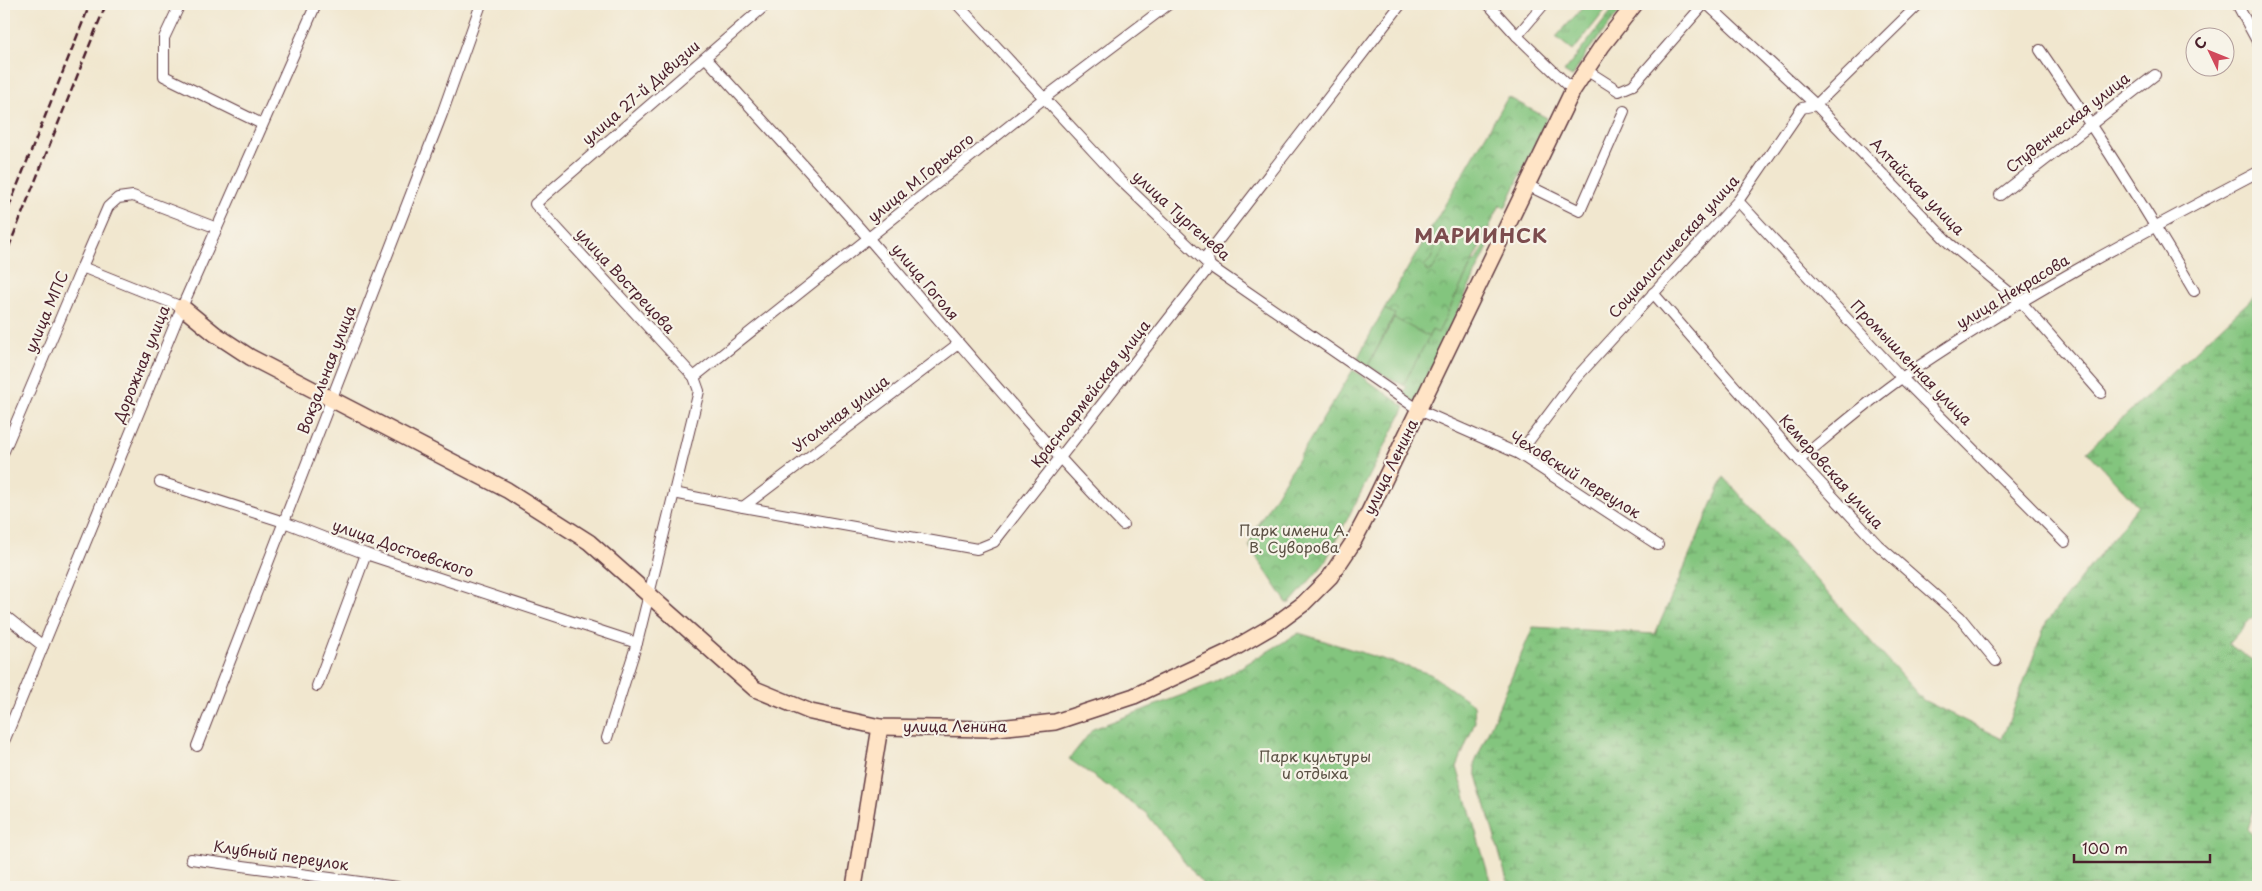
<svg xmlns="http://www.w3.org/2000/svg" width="2262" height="891" font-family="'Playpen Sans',sans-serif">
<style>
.grass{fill:url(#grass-tufts);stroke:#667254}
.wetland{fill:url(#wetland-marsh);stroke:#667254}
.park{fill:url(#park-crowns);stroke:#667254}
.garden{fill:#83c57e;stroke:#667254}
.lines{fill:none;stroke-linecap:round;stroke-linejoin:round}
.minor-casing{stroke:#633d44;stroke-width:12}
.secondary-casing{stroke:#633d44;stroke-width:18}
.minor{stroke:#fff;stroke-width:10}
.secondary{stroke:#ffe4c6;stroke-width:15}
.rail{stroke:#4a1f2b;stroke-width:2.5;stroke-dasharray:8 4;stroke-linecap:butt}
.labels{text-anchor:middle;stroke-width:4.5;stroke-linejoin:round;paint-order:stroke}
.street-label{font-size:15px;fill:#4a1f2b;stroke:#f7f3e8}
.park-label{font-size:15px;fill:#5b5144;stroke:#f7f3e8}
.district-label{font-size:20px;font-weight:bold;letter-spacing:1px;fill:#7c4c4e;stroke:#f7f3e8}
</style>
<defs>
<pattern id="grass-tufts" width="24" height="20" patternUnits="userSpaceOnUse" patternTransform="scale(1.25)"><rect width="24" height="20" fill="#83c57e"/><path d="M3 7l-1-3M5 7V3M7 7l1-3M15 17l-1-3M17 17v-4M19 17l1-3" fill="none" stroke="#6d9f67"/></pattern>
<pattern id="wetland-marsh" width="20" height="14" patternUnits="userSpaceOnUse" patternTransform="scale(1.25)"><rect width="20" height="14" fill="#83c57e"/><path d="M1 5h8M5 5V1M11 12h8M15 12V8" fill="none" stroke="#6d9f67"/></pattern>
<pattern id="park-crowns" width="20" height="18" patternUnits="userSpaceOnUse" patternTransform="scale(1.25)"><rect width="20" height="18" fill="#83c57e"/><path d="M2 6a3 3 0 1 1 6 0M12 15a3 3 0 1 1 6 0" fill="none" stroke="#6d9f67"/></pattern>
</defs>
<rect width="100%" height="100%" fill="#f7f3e8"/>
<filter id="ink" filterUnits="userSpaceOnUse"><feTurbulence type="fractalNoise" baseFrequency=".02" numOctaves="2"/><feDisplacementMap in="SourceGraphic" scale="10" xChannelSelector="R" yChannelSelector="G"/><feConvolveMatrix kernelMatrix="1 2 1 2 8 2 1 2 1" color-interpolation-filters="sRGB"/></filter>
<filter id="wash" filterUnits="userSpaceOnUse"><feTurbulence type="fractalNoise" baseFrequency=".0096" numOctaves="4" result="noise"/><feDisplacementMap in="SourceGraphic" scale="20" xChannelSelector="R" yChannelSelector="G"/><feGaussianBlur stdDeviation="1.12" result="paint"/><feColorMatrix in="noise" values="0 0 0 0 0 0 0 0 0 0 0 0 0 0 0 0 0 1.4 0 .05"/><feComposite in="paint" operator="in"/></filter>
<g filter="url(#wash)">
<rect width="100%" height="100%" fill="#f1e7cf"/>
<g class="grass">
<path d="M1586 4H1610L1573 51 1556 37Z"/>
<path d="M1617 4H1626L1587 52 1572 77 1564 72Z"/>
<path d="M1486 241 1490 243 1415 402 1403 394 1407 387 1403 385 1432 330 1438 332 1473 261 1475 262Z"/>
<path d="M1384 309 1396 314 1368 366 1357 359Z"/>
</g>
<path class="wetland" d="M2258 293V611L2228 644 2258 664V797L2248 829 2258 843V887H1509L1474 765 1533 627 1655 634 1724 477 1923 700 2002 739 2047 621 2138 506 2087 451Z"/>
<g class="park">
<path d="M1508 97 1547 118 1505 208 1500 205 1438 333 1432 330 1403 385 1368 366 1395 314 1384 309Z"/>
<path d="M1353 370 1405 407 1324 564 1290 603H1287L1249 546 1255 529Z"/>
<path d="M1299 633 1430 674 1474 705 1475 722 1457 767 1492 887H1205L1146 813 1069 759 1093 729 1214 683Z"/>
</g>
<g class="garden">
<path d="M1439 243 1442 245 1444 250 1433 269 1427 272 1424 266 1431 259 1436 244Z"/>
<path d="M1394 318 1429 337 1403 385 1368 366Z"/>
</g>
</g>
<g filter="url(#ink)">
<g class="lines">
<g class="minor-casing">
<g id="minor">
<path d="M180 4 164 38V76L262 124"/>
<path d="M957 4 1119 179 1210 266 1419 410 1519 454 1658 545"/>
<path d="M1488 4 1517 36 1573 90"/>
<path d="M1707 4 1816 105 1949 243 2021 302 2101 393"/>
<path d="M2237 4 2258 43"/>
<path d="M1517 36 1544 4"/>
<path d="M2040 50C2095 129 2146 209 2194 291"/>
<path d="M706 58C760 118 816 178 870 240 953 336 1034 433 1123 525"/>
<path d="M1586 70 1619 91 1633 85 1704 4"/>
<path d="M1527 185 1580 211 1624 111"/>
<path d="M2000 195 2155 75"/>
<path d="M1738 201 1902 378 2065 542"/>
<path d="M1653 293 1799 460 1878 545 1960 617 1996 661"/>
<path d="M182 307 82 267 108 207 118 198 133 196 217 228"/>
<path d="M694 377 1043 99 1169 4"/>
<path d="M4 451 82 267"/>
<path d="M1519 454 1576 378 1738 201 1802 108 1816 105 1919 4"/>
<path d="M1799 460C1833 432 1867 402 1903 377 2015 300 2138 235 2258 172"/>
<path d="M160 482 284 522 366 554 637 643"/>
<path d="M674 493 743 507 977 549 994 542 1210 266 1207 255 1401 4"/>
<path d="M743 507 958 344"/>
<path d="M4 615 43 646"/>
<path d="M317 686 366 554"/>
<path d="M607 738 637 643 699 391 694 377 535 204 767 4"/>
<path d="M5 739 182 307 316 4"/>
<path d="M197 746 442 114 481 4"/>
<path d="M191 859 397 887"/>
</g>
</g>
<g class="secondary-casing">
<g id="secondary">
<path d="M182 307 215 334 250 357 507 490 589 542 755 689 811 712 880 727 988 729 1055 722 1134 696 1228 652 1276 624 1303 604 1330 577 1352 544 1368 514 1573 90 1602 46 1635 4"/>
<path d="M854 887 880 727"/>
</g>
</g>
<use href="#minor" class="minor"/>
<use href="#secondary" class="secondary"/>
<g class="rail">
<path d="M4 219 90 4"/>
<path d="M4 259 106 4"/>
</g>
</g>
</g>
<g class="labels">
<g class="street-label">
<text transform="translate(641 93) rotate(-41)" y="5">улица 27-й Дивизии</text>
<text transform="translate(2068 123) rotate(-38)" y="5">Студенческая улица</text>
<text transform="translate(921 178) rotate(-39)" y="5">улица М.Горького</text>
<text transform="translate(1917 187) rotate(46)" y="5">Алтайская улица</text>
<text transform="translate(1181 216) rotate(42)" y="5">улица Тургенева</text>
<text transform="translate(1674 247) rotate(-48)" y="5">Социалистическая улица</text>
<text transform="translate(625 281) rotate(47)" y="5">улица Вострецова</text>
<text transform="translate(925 282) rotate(50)" y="5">улица Гоголя</text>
<text transform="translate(2013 292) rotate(-31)" y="5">улица Некрасова</text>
<text transform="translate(47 312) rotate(-67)" y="5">улица МПС</text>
<text transform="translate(1911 363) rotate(46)" y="5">Промышленная улица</text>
<text transform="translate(142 364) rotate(-68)" y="5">Дорожная улица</text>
<text transform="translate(327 370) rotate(-69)" y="5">Вокзальная улица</text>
<text transform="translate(1091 394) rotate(-52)" y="5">Красноармейская улица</text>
<text transform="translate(841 414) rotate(-37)" y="5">Угольная улица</text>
<text transform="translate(1391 467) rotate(-64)" y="5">улица Ленина</text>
<text transform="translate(1831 472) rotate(48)" y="5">Кемеровская улица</text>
<text transform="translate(1575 475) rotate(32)" y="5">Чеховский переулок</text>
<text transform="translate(403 549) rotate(19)" y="5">улица Достоевского</text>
<text x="955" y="732">улица Ленина</text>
<text transform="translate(281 856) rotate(8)" y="5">Клубный переулок</text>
</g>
<g class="park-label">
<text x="1294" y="536">Парк имени А.<tspan x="1294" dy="17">В. Суворова</tspan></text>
<text x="1315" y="762">Парк культуры<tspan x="1315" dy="17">и отдыха</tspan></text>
</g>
<g class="district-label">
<text x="1481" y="243">МАРИИНСК</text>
</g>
</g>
<rect width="2262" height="891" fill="none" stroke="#f7f3e8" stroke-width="20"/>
<g transform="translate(2210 52) rotate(313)"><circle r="24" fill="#f7f3e8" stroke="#b29e9c"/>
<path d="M0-4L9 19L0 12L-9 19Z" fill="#d1495b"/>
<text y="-8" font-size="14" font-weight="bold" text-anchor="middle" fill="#4a1f2b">С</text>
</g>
<path d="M2074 854v8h136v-8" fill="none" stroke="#4a1f2b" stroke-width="2.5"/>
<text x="2082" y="854" font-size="15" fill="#4a1f2b" stroke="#f7f3e8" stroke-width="4" paint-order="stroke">100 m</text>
</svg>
